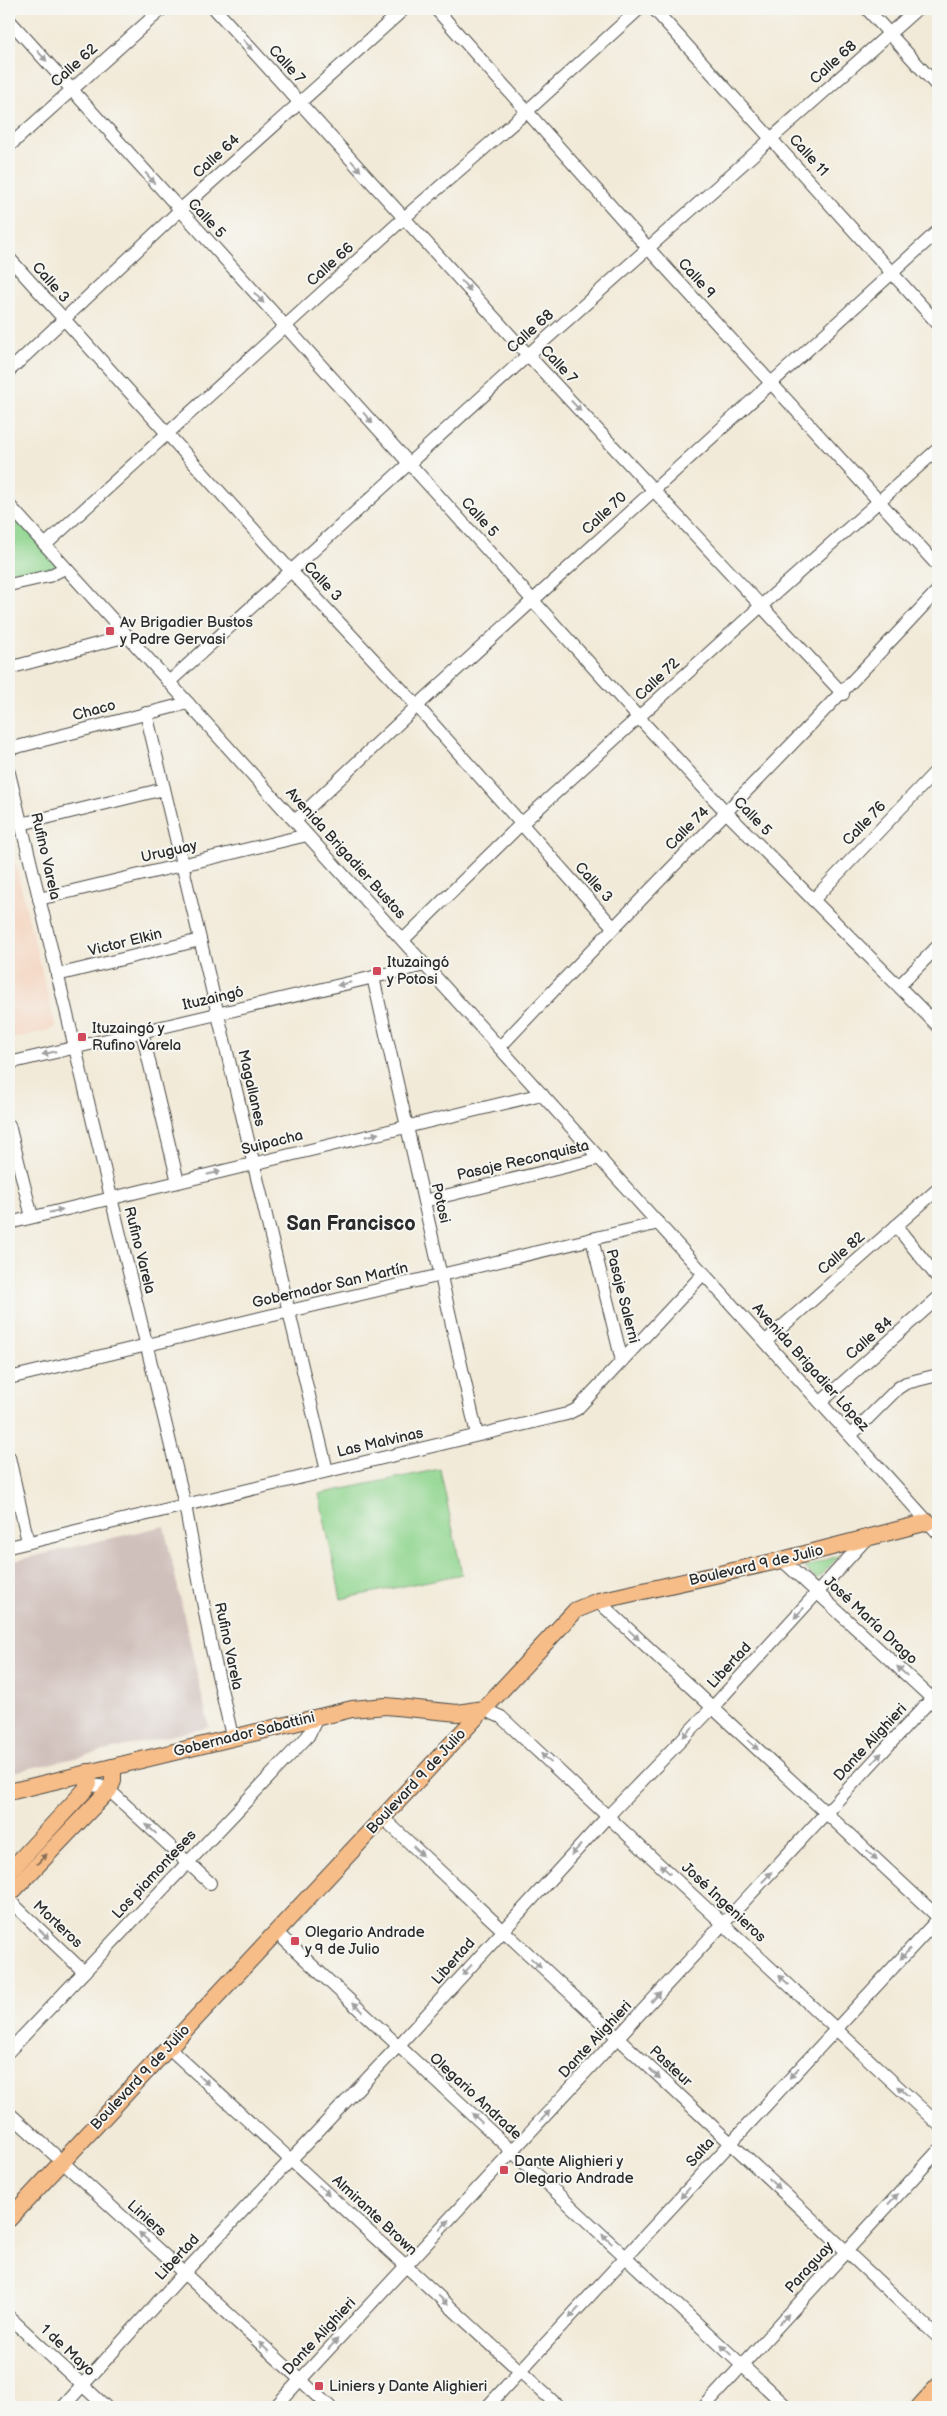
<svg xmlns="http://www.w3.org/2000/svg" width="947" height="2416" font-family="'Balsamiq Sans',sans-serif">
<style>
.built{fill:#f4d4bf}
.industrial{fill:#d0c0bb}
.green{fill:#8fd58e;stroke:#5d805c}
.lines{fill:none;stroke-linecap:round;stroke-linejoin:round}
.minor-casing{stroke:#494845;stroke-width:14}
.major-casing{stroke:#494845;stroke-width:18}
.minor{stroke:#fff;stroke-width:12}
.major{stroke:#f7bd88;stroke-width:16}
.oneway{fill:#a0a0a0}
.oneway2{fill:#876d55}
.poi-dot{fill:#d1495b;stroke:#f6f6f2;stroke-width:2}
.labels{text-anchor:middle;stroke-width:4;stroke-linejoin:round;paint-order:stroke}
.street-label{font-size:15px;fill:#2b2b2b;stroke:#f6f6f2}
.poi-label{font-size:15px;fill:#2b2b2b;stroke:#f6f6f2;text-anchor:start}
.district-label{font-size:20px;font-weight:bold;fill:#2b2b2b;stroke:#f6f6f2}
</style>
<rect width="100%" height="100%" fill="#f6f6f2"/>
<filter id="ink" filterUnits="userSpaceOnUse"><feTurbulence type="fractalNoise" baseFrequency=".02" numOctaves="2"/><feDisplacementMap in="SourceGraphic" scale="10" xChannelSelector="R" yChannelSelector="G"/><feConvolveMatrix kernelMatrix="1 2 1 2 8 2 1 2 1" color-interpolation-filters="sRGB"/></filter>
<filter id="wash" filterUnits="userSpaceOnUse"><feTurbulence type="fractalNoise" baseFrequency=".0096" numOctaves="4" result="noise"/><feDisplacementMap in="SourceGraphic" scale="20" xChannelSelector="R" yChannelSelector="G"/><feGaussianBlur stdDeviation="1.12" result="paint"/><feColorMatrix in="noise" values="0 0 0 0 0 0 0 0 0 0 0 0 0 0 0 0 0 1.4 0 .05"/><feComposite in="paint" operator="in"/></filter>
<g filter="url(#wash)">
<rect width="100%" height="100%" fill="#f2ead8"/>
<path class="built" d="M9 839 56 1028 9 1040Z"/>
<path class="industrial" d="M164 1526 209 1727 9 1773V1562Z"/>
<g class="green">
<path d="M9 506 65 568 9 582Z"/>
<path d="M440 1469 462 1574 341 1599 319 1494Z"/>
<path d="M840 1555 817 1579 804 1568Z"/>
</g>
</g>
<g filter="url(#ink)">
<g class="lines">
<g class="minor-casing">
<g id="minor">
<path d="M215 9 528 355 843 694"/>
<path d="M436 9 648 248 938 566"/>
<path d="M654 9 938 324"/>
<path d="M867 9 938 87"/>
<path d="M9 20 639 718 726 812 938 1026"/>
<path d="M9 146 162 9"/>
<path d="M9 258 291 571 417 706 613 927"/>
<path d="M9 371 179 211 404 9"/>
<path d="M9 505 938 1533"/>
<path d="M45 545 404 218 526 112 639 9"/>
<path d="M9 585 49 576 65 568"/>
<path d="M9 668 127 636"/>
<path d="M169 682 528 355 917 9"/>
<path d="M146 713 327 1471"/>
<path d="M9 749 188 703"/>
<path d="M9 773 185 1505 211 1645 232 1736"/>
<path d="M295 821 417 706 938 231"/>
<path d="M21 824 164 789"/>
<path d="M39 899 307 835"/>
<path d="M813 900 938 769"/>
<path d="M403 940 520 825 761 606 938 449"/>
<path d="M57 975 200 940"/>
<path d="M373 977 477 1435"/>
<path d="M899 986 938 946"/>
<path d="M142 1032 178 1182"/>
<path d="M500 1047C644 893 795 745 938 590"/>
<path d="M9 1063 425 965"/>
<path d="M9 1125 32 1217"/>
<path d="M424 1201 601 1158"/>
<path d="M9 1223 542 1094"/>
<path d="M896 1226 938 1278"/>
<path d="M592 1239 622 1361"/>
<path d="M766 1341 938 1189"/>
<path d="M9 1378 659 1223"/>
<path d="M821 1402 938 1298"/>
<path d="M851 1435 898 1388 906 1383 938 1375"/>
<path d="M9 1457 28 1542"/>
<path d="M9 1547 567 1414 577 1409 704 1273"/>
<path d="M782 1560 938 1704"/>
<path d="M598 1601 938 1917"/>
<path d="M483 1709 501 1717 938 2124"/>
<path d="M88 1785 100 1786 109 1790 210 1883"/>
<path d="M383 1818 938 2337"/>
<path d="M9 1900 84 1972"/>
<path d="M275 1931 787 2407"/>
<path d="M168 2047 559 2407"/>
<path d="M9 2051 308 1736 318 1716"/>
<path d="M9 2113 330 2407"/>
<path d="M9 2317 106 2407"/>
<path d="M63 2407 184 2273 399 2045 608 1816 712 1708 867 1538"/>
<path d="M275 2407 938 1692"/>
<path d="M487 2407 938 1919"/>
<path d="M704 2407 938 2151"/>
</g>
</g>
<g class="major-casing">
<g id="major">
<path d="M9 1792 352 1709 386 1706 458 1713 483 1709"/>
<path d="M9 1872 86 1789 89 1783 88 1772"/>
<path d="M9 1895 109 1790 113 1781V1767"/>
<path d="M9 2219 576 1610 598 1601 782 1560 928 1522"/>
<path d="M919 2407 938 2386"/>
</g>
</g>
<use href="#minor" class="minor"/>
<use href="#major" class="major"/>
</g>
<defs><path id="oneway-solid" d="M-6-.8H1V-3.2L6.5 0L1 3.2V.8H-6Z" transform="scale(1.25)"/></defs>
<g class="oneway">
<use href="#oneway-solid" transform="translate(248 45) rotate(48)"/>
<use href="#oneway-solid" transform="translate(42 56) rotate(48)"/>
<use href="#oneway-solid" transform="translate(356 166) rotate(48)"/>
<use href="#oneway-solid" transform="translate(150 178) rotate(49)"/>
<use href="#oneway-solid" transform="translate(466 286) rotate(48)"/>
<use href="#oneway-solid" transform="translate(259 298) rotate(47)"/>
<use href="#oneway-solid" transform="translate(576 406) rotate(47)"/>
<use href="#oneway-solid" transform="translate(368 418) rotate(48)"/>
<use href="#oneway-solid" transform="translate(344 984) rotate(167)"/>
<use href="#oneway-solid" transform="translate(49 1053) rotate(167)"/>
<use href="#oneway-solid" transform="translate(372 1135) rotate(-14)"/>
<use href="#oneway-solid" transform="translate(214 1173) rotate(-14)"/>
<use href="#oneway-solid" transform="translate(56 1211) rotate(-14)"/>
<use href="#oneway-solid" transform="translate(799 1613) rotate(133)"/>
<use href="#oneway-solid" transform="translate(634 1635) rotate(43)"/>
<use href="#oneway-solid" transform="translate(902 1671) rotate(-137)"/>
<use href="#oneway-solid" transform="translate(688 1732) rotate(134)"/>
<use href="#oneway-solid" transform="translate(753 1745) rotate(42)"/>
<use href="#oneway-solid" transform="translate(546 1758) rotate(-137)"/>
<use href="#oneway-solid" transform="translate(877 1758) rotate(-47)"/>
<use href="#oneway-solid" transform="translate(151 1829) rotate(-138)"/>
<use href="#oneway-solid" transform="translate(576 1850) rotate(133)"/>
<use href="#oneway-solid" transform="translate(418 1851) rotate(44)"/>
<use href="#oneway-solid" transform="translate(872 1855) rotate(43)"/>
<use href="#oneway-solid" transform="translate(665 1869) rotate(-137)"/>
<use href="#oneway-solid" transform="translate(767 1877) rotate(-47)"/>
<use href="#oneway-solid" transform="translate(44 1934) rotate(43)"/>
<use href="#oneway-solid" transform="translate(905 1954) rotate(133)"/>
<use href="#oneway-solid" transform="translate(536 1963) rotate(43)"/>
<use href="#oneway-solid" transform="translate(467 1970) rotate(132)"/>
<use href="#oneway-solid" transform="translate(784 1980) rotate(-137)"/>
<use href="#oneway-solid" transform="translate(656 1997) rotate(-47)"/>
<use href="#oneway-solid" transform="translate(358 2007) rotate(-137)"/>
<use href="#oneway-solid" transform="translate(794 2073) rotate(132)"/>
<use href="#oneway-solid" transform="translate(655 2074) rotate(43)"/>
<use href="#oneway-solid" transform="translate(204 2080) rotate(43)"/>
<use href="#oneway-solid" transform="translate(903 2091) rotate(-137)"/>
<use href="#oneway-solid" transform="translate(545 2116) rotate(-47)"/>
<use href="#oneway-solid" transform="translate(477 2118) rotate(-137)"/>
<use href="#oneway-solid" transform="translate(774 2184) rotate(43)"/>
<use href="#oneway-solid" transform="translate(324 2190) rotate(43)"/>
<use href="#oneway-solid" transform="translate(685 2193) rotate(132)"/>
<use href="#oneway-solid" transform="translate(893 2199) rotate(-47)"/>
<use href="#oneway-solid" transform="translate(444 2225) rotate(-47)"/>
<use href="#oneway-solid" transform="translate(144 2237) rotate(-138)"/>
<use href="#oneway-solid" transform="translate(607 2239) rotate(-137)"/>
<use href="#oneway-solid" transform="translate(443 2300) rotate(43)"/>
<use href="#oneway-solid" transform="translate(574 2313) rotate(133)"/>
<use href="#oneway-solid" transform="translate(784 2319) rotate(-48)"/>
<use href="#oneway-solid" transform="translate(333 2344) rotate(-47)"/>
<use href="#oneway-solid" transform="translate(264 2347) rotate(-137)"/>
<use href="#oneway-solid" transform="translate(726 2350) rotate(-137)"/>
</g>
<use class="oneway2" href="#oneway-solid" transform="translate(42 1859) rotate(-46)"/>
</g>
<g class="poi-dot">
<rect x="105" y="626" width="10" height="10" rx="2.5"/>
<rect x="372" y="966" width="10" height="10" rx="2.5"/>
<rect x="77" y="1032" width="10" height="10" rx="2.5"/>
<rect x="290" y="1936" width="10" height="10" rx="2.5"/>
<rect x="499" y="2165" width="10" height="10" rx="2.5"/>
<rect x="314" y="2381" width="10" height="10" rx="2.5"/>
</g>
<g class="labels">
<g class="street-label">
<text transform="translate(833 62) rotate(-42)" y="5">Calle 68</text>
<text transform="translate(287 64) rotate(48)" y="5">Calle 7</text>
<text transform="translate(74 65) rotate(-42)" y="5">Calle 62</text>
<text transform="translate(809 155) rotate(48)" y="5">Calle 11</text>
<text transform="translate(216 156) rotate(-42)" y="5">Calle 64</text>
<text transform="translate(207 218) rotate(47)" y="5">Calle 5</text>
<text transform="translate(330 264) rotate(-42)" y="5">Calle 66</text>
<text transform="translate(697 278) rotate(48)" y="5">Calle 9</text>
<text transform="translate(51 282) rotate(49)" y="5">Calle 3</text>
<text transform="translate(530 331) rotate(-42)" y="5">Calle 68</text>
<text transform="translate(559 364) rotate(47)" y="5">Calle 7</text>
<text transform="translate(604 513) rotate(-43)" y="5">Calle 70</text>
<text transform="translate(480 517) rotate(48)" y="5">Calle 5</text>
<text transform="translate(323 581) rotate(47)" y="5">Calle 3</text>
<text transform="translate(657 679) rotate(-43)" y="5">Calle 72</text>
<text transform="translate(94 710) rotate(-15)" y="5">Chaco</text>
<text transform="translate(753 816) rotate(46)" y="5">Calle 5</text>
<text transform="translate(864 823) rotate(-46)" y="5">Calle 76</text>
<text transform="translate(687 828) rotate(-45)" y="5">Calle 74</text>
<text transform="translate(169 851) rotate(-13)" y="5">Uruguay</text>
<text transform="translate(346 853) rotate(48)" y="5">Avenida Brigadier Bustos</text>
<text transform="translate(46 856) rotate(77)" y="5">Rufino Varela</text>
<text transform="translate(594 882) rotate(48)" y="5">Calle 3</text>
<text transform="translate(125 942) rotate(-14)" y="5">Victor Elkin</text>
<text transform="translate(213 998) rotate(-13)" y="5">Ituzaingó</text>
<text transform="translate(252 1088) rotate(77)" y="5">Magallanes</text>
<text transform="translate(272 1142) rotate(-14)" y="5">Suipacha</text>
<text transform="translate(523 1160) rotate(-13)" y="5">Pasaje Reconquista</text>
<text transform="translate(441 1203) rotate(77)" y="5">Potosi</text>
<text transform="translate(140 1250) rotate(76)" y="5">Rufino Varela</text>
<text transform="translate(841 1253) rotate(-41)" y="5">Calle 82</text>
<text transform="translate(330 1285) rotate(-13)" y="5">Gobernador San Martín</text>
<text transform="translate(623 1296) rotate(76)" y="5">Pasaje Salerni</text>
<text transform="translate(869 1338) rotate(-41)" y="5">Calle 84</text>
<text transform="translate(811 1367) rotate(48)" y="5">Avenida Brigadier López</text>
<text transform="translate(380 1442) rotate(-13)" y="5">Las Malvinas</text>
<text transform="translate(756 1565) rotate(-13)" y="5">Boulevard 9 de Julio</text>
<text transform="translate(871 1620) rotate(43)" y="5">José María Drago</text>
<text transform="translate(229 1646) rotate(78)" y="5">Rufino Varela</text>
<text transform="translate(729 1665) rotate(-47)" y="5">Libertad</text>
<text transform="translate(244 1734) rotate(-14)" y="5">Gobernador Sabattini</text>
<text transform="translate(870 1742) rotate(-47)" y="5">Dante Alighieri</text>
<text transform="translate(416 1781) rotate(-47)" y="5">Boulevard 9 de Julio</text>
<text transform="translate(154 1874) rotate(-47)" y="5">Los piamonteses</text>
<text transform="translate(724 1902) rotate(43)" y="5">José Ingenieros</text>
<text transform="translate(58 1924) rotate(43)" y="5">Morteros</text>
<text transform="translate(453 1961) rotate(-48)" y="5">Libertad</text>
<text transform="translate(595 2039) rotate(-47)" y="5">Dante Alighieri</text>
<text transform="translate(671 2066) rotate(43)" y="5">Pasteur</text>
<text transform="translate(140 2077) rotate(-47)" y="5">Boulevard 9 de Julio</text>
<text transform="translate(476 2096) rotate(43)" y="5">Olegario Andrade</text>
<text transform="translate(700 2152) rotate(-48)" y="5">Salta</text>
<text transform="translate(375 2215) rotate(43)" y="5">Almirante Brown</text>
<text transform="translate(147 2218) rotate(42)" y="5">Liniers</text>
<text transform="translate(177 2257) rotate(-47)" y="5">Libertad</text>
<text transform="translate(809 2267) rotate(-48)" y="5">Paraguay</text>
<text transform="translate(319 2336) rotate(-47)" y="5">Dante Alighieri</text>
<text transform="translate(68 2350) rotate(43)" y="5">1 de Mayo</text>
</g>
<g class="poi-label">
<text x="120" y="627">Av Brigadier Bustos<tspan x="120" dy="17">y Padre Gervasi</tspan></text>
<text x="387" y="967">Ituzaingó<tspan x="387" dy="17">y Potosi</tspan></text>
<text x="92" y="1033">Ituzaingó y<tspan x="92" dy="17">Rufino Varela</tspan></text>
<text x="305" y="1937">Olegario Andrade<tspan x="305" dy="17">y 9 de Julio</tspan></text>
<text x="514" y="2166">Dante Alighieri y<tspan x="514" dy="17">Olegario Andrade</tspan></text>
<text x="329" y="2391">Liniers y Dante Alighieri</text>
</g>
<g class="district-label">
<text x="351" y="1230">San Francisco</text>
</g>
</g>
<rect width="947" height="2416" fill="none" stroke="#f6f6f2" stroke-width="30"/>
</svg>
